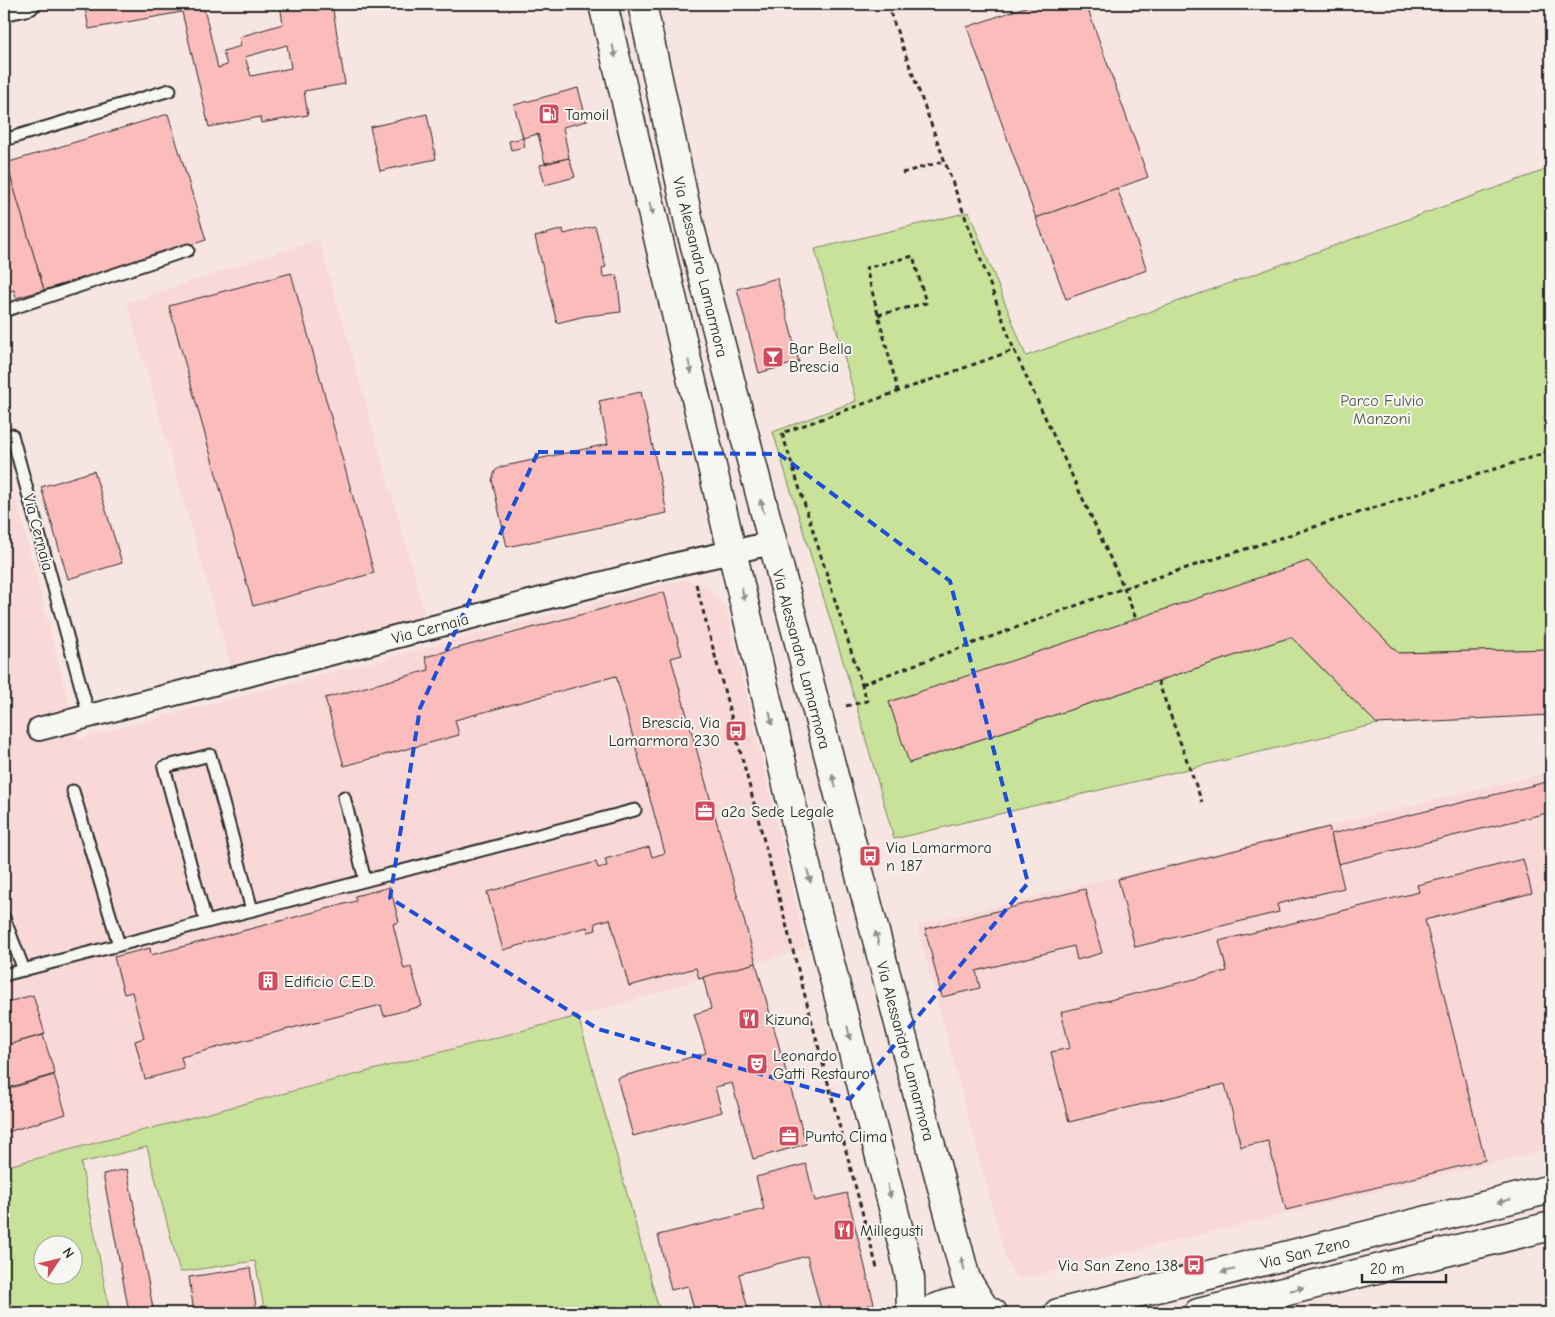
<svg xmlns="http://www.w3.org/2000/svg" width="1555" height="1317" font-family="'Comic Neue',sans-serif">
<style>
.built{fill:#f8d9d7}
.green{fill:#c8e299;stroke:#7a8662;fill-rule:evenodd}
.building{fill:#fabdbc;stroke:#2b2b2b;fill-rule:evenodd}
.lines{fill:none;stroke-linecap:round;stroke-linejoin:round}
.service-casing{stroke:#2b2b2b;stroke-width:15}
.minor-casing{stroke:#2b2b2b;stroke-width:26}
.tertiary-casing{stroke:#2b2b2b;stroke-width:31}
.secondary-casing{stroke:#2b2b2b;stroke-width:31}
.path{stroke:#2b2b2b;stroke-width:3;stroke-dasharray:5 4;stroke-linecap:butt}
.service{stroke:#f6f6f2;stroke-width:11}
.minor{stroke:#f6f6f2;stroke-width:22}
.tertiary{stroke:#f6f6f2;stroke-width:28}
.secondary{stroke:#f6f6f2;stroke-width:28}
.oneway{fill:#90908e}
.marked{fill:none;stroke:#1d4ed8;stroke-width:4;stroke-dasharray:10 6;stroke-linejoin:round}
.labels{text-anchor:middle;stroke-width:4;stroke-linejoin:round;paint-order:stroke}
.poi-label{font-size:16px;fill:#2b2b2b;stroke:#f6f6f2;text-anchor:start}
.street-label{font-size:16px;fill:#2b2b2b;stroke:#f6f6f2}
.park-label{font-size:16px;fill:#525946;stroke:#f6f6f2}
</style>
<rect width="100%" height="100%" fill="#f7e5e2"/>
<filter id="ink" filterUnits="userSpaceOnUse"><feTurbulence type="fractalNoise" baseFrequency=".02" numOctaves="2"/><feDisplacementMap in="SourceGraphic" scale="10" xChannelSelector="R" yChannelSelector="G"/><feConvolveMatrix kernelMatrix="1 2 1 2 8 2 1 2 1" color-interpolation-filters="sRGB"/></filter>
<g filter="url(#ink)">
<g class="built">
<path d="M319 239 427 619 232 670 127 303Z"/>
<path d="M4 452 78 739 682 580 706 586 726 608 806 948 578 1016 4 1167Z"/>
<path d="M1551 772V1148L1024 1278 1015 1277 1006 1259 917 925Z"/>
</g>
<g class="green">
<path d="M1551 168V470L1548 471 1551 480V649L1398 653 1308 561 909 763 1291 637 1377 724 894 839 856 704 773 432 856 401 815 249 969 212 1026 356Z"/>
<path d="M578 1016 660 1313H265L255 1261 180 1272 147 1147 81 1163 110 1313H4V1167ZM42 1244H72V1274H42Z"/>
</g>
<g class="building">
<path d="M108 4H203L218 68 227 65 223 51 241 46 239 37 283 24 280 4H332L345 84 304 91 308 115 261 123 260 117 209 127 182 12 89 29 85 8ZM287 45 291 68 251 76 245 57Z"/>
<path d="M1034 4H1086L1148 177 1036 218 967 27Z"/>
<path d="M578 88 587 121 563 127 569 158 545 163 538 134 523 138 514 105Z"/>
<path d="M168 114 206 240 44 290 6 163Z"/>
<path d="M427 114 436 159 380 171 370 127Z"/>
<path d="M523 138 525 147 511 150 509 141Z"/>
<path d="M569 158 575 177 545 185 540 165Z"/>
<path d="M4 161H6L44 290 16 298 14 290 4 293Z"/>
<path d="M1117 188 1147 270 1066 299 1036 218Z"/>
<path d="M595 226 606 267 602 268 603 277 617 275 621 312 585 316 557 323 535 237 563 229 564 234Z"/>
<path d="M291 273 374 573 253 606 169 306Z"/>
<path d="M777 278 799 362 759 373 737 289Z"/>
<path d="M641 392 667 513 507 547 492 480 495 471 500 467 608 444 599 401Z"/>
<path d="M94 471 122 563 68 579 41 487Z"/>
<path d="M1308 561 1398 653 1551 649V715L1377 724 1291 637 909 763 889 702Z"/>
<path d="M664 592 682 655 671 658 756 963 699 979 696 968 629 986 610 919 595 923 596 930 588 932 587 927 503 950 487 892 596 862 598 868 607 866 605 859 649 847 652 857 665 853 616 676 455 720 459 735 344 766 325 698 429 670 425 657Z"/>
<path d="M1551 781V812L1338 864 1331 834Z"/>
<path d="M1329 827 1344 888 1277 904 1279 912 1135 947 1118 879Z"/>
<path d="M1523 859 1532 893 1425 920 1485 1160 1286 1210 1268 1141 1241 1147 1225 1084 1069 1122 1051 1052 1070 1048 1061 1012 1227 971 1219 941 1419 892 1417 885Z"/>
<path d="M390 887 399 922 393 924 404 969 411 967 422 1006 384 1016 381 1005 181 1057 184 1069 145 1079 135 1041 144 1038 132 992 124 994 114 957 150 948 151 955 356 901 355 896Z"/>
<path d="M1085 889 1102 953 1077 960 1074 946 976 971 980 988 942 997 925 929Z"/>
<path d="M756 963 806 1144 753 1159 732 1083 715 1087 722 1112 633 1136 617 1078 706 1053 694 1014 711 1009 703 977Z"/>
<path d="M33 995 45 1034 4 1046V1003Z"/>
<path d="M43 1035 55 1074 4 1089V1046Z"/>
<path d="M54 1075 66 1114 4 1133V1090Z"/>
<path d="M806 1164 815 1201 847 1193 874 1304 837 1313H822L807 1256 739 1274 749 1313H695L688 1286 671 1290 658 1235 764 1209 756 1177Z"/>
<path d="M127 1169 153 1308 129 1312 103 1174Z"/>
<path d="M250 1268 257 1313H194L189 1277Z"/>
</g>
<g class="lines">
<g class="service-casing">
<g id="service">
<path d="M4 140 170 90"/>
<path d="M4 311 188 250"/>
<path d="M12 435 89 716"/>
<path d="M73 791 119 945"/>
<path d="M344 797 365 880"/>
<path d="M4 918 24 970"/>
<path d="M206 922 164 767 210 755 252 910"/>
<path d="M4 975 635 810"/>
</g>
</g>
<g class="minor-casing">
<g id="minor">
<path d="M4 9 28 4"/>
<path d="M39 729 673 565 772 543"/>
</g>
</g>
<g class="tertiary-casing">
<g id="tertiary">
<path d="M1058 1313 1551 1189"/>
<path d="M1198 1313 1551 1226"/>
</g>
</g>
<g class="secondary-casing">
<g id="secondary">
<path d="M603 4 818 916 904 1250 910 1278 911 1313"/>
<path d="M642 4 690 227 966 1279 984 1308"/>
<path d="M927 1313C949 1299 971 1299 993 1313"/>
</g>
</g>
<g class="path">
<path d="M674 4 675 13"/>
<path d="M887 4 1014 350 1124 588 1136 619"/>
<path d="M902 173 944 161"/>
<path d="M878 315 926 303 913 256 866 268 898 391"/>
<path d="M696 584 877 1268H880"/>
<path d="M1158 681 1202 802"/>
<path d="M862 684 1124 588 1551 451"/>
<path d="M846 706 867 701 782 433 1014 350"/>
</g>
<use href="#service" class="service"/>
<use href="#minor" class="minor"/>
<use href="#tertiary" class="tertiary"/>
<use href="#secondary" class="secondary"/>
</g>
<defs><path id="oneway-solid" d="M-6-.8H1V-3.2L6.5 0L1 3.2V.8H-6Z" transform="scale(1.25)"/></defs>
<g class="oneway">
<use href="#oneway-solid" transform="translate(614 51) rotate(77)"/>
<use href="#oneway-solid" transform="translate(651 209) rotate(76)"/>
<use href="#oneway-solid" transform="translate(690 367) rotate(76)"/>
<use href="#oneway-solid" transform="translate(762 506) rotate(-105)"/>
<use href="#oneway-solid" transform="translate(743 594) rotate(76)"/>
<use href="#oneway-solid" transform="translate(771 718) rotate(77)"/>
<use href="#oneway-solid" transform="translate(834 781) rotate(-105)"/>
<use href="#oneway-solid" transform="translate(809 876) rotate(76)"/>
<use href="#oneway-solid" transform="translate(877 938) rotate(-105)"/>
<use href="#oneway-solid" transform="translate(849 1033) rotate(76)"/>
<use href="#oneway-solid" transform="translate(889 1191) rotate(76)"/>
<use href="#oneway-solid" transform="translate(1504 1201) rotate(166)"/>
<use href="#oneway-solid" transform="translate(963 1264) rotate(-104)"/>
<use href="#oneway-solid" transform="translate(1228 1271) rotate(166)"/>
<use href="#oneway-solid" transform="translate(1297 1289) rotate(-14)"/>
</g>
</g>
<path class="marked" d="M538 452 779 454 950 581 1028 883 850 1099 598 1029 390 898 420 708Z"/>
<defs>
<g id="fuel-square" transform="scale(1.125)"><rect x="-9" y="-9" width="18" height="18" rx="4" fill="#d1495b" stroke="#f6f6f2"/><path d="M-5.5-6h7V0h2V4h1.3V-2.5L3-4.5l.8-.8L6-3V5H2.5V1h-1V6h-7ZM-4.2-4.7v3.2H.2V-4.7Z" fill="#fff"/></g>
<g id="bar-square" transform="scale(1.125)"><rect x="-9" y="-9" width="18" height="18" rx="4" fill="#d1495b" stroke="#f6f6f2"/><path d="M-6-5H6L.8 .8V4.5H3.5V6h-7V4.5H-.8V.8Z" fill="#fff"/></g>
<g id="bus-square" transform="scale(1.125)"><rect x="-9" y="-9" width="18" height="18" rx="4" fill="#d1495b" stroke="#f6f6f2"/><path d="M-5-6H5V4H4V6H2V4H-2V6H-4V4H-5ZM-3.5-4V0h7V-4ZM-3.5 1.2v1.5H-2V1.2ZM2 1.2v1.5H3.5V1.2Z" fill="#fff"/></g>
<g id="office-square" transform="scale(1.125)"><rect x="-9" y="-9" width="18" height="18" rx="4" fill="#d1495b" stroke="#f6f6f2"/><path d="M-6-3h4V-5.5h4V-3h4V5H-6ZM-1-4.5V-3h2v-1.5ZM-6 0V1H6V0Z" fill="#fff"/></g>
<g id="building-square" transform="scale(1.125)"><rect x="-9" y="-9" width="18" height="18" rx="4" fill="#d1495b" stroke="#f6f6f2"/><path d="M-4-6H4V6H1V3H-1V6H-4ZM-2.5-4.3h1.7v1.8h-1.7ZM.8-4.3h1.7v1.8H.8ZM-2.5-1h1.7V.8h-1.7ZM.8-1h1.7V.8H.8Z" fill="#fff"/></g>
<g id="restaurant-square" transform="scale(1.125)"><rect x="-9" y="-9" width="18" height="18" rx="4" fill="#d1495b" stroke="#f6f6f2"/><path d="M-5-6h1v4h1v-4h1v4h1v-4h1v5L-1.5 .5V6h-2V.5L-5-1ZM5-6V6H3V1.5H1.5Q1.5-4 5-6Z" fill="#fff"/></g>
<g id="theatre-square" transform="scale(1.125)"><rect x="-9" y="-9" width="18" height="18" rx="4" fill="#d1495b" stroke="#f6f6f2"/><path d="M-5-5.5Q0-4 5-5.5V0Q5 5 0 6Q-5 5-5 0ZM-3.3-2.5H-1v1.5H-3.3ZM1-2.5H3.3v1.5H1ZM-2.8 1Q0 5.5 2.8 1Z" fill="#fff"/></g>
</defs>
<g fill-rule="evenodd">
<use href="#fuel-square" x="549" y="114"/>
<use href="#bar-square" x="773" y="357"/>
<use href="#bus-square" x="736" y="731"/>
<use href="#office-square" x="705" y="811"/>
<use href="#bus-square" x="870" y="856"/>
<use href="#building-square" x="268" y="981"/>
<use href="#restaurant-square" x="749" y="1019"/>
<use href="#theatre-square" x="757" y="1064"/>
<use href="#office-square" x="789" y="1136"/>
<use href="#restaurant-square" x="844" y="1230"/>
<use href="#bus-square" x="1194" y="1265"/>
</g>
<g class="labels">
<g class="poi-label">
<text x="565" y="120">Tamoil</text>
<text x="789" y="354">Bar Bella<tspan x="789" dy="18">Brescia</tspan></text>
<text x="720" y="728" text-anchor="end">Brescia, Via<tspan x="720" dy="18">Lamarmora 230</tspan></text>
<text x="721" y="817">a2a Sede Legale</text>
<text x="886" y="853">Via Lamarmora<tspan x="886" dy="18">n 187</tspan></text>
<text x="284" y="987">Edificio C.E.D.</text>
<text x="765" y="1025">Kizuna</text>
<text x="773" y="1061">Leonardo<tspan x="773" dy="18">Gatti Restauro</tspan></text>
<text x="805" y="1142">Punto Clima</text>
<text x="860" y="1236">Millegusti</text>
<text x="1178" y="1271" text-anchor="end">Via San Zeno 138</text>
</g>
<g class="street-label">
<text transform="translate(701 267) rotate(76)" y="6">Via Alessandro Lamarmora</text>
<text transform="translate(39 532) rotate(75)" y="6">Via Cernaia</text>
<text transform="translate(430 628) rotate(-15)" y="6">Via Cernaia</text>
<text transform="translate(802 659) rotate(75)" y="6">Via Alessandro Lamarmora</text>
<text transform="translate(906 1051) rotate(75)" y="6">Via Alessandro Lamarmora</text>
<text transform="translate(1305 1252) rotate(-14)" y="6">Via San Zeno</text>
</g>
<g class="park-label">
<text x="1382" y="406">Parco Fulvio<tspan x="1382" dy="18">Manzoni</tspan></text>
</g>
</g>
<rect width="1555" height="1317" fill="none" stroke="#f6f6f2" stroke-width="20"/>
<rect x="10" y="10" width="1535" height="1297" fill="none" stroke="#2b2b2b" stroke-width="2" filter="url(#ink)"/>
<g transform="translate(58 1260) rotate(55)"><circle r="24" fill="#f6f6f2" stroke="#a5a5a2"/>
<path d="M0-4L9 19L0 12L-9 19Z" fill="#d1495b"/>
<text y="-8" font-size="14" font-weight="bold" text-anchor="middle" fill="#2b2b2b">N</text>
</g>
<path d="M1362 1274v8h84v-8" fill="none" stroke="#2b2b2b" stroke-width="2.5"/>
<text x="1370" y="1274" font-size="15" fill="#2b2b2b" stroke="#f6f6f2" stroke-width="4" paint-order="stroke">20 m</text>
</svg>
